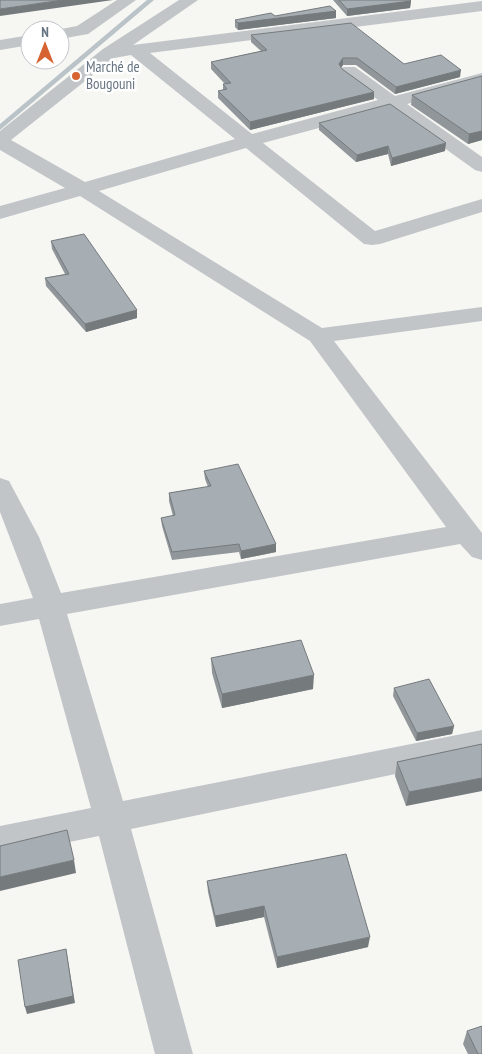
<svg xmlns="http://www.w3.org/2000/svg" width="482" height="1054" font-family="'PT Sans Narrow',sans-serif">
<style>
.lines{fill:none;stroke-linecap:round;stroke-linejoin:round}
.stream{fill:#bac3c8;fill-rule:evenodd}
.street{fill:#c1c5c8;fill-rule:evenodd}
.wall{fill:#90969a}
.shaded-wall{fill:#757a7d}
.building{fill:#a7aeb3;stroke:#757a7d}
.poi-dot{fill:#d76232;stroke:#fff;stroke-width:2}
.labels{text-anchor:middle;stroke-width:5;stroke-linejoin:round;paint-order:stroke}
.far-poi-label{font-size:15px;fill:#677482;stroke:#fff;text-anchor:start}
</style>
<rect width="100%" height="100%" fill="#f6f6f3"/>
<g class="lines">
<path class="stream" d="M147 0H154L0 130V124Z"/>
<g class="street">
<path d="M117 0H136L88 34 60 39V30H56L77 26Z"/>
<path d="M179 0H198L133 45 482 1V11L150 53 252 134 378 100 343 75 340 71 343 67H355L395 96 482 73V84L407 104 482 157V172L475 170 390 109 263 143 375 231 482 199V212L380 244 372 245 364 244 246 148 99 191 322 328 482 307V321L334 341 482 533V560L472 557 460 544 67 614 123 801 482 730V756L131 829 193 1054H155L99 836 0 856V826L91 808 39 619 0 626V604L33 598 0 512V478L9 481 39 537 61 593 446 527 310 341 80 196 0 219V206L65 188 0 150V131L103 49ZM131 55 235 139 85 182 11 140 114 58Z"/>
<path d="M30 35V45L0 50V40Z"/>
</g>
</g>
<g class="wall">
<path d="M333 0H410L411 1 410 8 347 16Z"/>
<path d="M336 11V18L238 30 235 27V20Z"/>
<path d="M251 35 404 64 460 77 395 94 356 65H343L341 68 342 69 374 92V99L250 130 218 98V91L223 90V84H225L211 69V62L261 51 251 42Z"/>
<path d="M482 76V140L468 144 411 105 412 95Z"/>
<path d="M319 123 445 151 391 166 388 154 356 162 319 130Z"/>
<path d="M51 241 137 310V318L86 332 46 286 45 278 65 274 52 249Z"/>
<path d="M204 471 276 544V552L241 559 239 552 172 560 162 526 161 518 173 516 169 501V493L208 487 205 479Z"/>
<path d="M211 658 313 689 222 708 212 673Z"/>
<path d="M394 688 454 726 452 734 416 741 393 696Z"/>
<path d="M482 744 406 806 395 776 397 762Z"/>
<path d="M207 881 368 947 277 968 264 917 216 927 208 892Z"/>
<path d="M467 1031 482 1054H468L463 1044Z"/>
</g>
<g class="shaded-wall">
<path d="M63 0H113L0 16V9Z"/>
<path d="M411 1 410 8 347 16V9Z"/>
<path d="M336 11V18L238 30V23Z"/>
<path d="M343 58V65L338 71 339 64Z"/>
<path d="M461 70 460 77 395 94 396 87Z"/>
<path d="M374 92V99L250 130V122Z"/>
<path d="M482 131V140L468 144 469 134Z"/>
<path d="M446 143 445 151 391 166 392 158Z"/>
<path d="M388 146V154L356 162 357 155Z"/>
<path d="M137 310V318L86 332 85 324Z"/>
<path d="M276 544V552L241 559V551Z"/>
<path d="M314 675 313 689 222 708V694Z"/>
<path d="M454 726 452 734 416 741 417 733Z"/>
<path d="M482 778V791L406 806 409 792Z"/>
<path d="M74 860 76 873 0 891V877Z"/>
<path d="M264 906V917L216 927 215 916Z"/>
<path d="M370 937 368 947 277 968V957Z"/>
<path d="M66 949 75 1003 27 1014 25 1007Z"/>
</g>
<g class="building">
<path d="M0 0H63L0 9Z"/>
<path d="M339 0H410L411 1 347 9Z"/>
<path d="M330 6 336 11 238 23 235 20 271 13 275 16Z"/>
<path d="M351 23 404 64 441 55 461 70 396 87 357 58H343L339 64 342 69 374 92 250 122 218 91 227 89 223 84 231 83 211 62 267 50 251 35Z"/>
<path d="M482 76V131L469 134 412 95Z"/>
<path d="M390 104 446 143 392 158 388 146 357 155 319 123Z"/>
<path d="M84 234 137 310 85 324 45 278 69 274 51 241Z"/>
<path d="M238 464 276 544 241 551 239 544 172 552 161 518 175 515 169 493 211 486 204 471Z"/>
<path d="M301 640 314 675 222 694 211 658Z"/>
<path d="M429 679 454 726 417 733 394 688Z"/>
<path d="M482 744V778L409 792 397 762Z"/>
<path d="M67 830 74 860 0 877V846Z"/>
<path d="M346 854 370 937 277 957 264 906 215 916 207 881Z"/>
<path d="M66 949 73 996 25 1007 18 960Z"/>
<path d="M482 1026V1054H478L467 1031Z"/>
</g>
<circle class="poi-dot" cx="76" cy="76" r="5"/>
<g class="labels">
<g class="far-poi-label">
<text x="86" y="72">Marché de<tspan x="86" dy="17">Bougouni</tspan></text>
</g>
</g>
<g transform="translate(45 45)"><circle r="24" fill="#ffffff" stroke="#c2c7cd"/>
<path d="M0-4L9 19L0 12L-9 19Z" fill="#d76232"/>
<text y="-8" font-size="14" font-weight="bold" text-anchor="middle" fill="#677482">N</text>
</g>
</svg>
